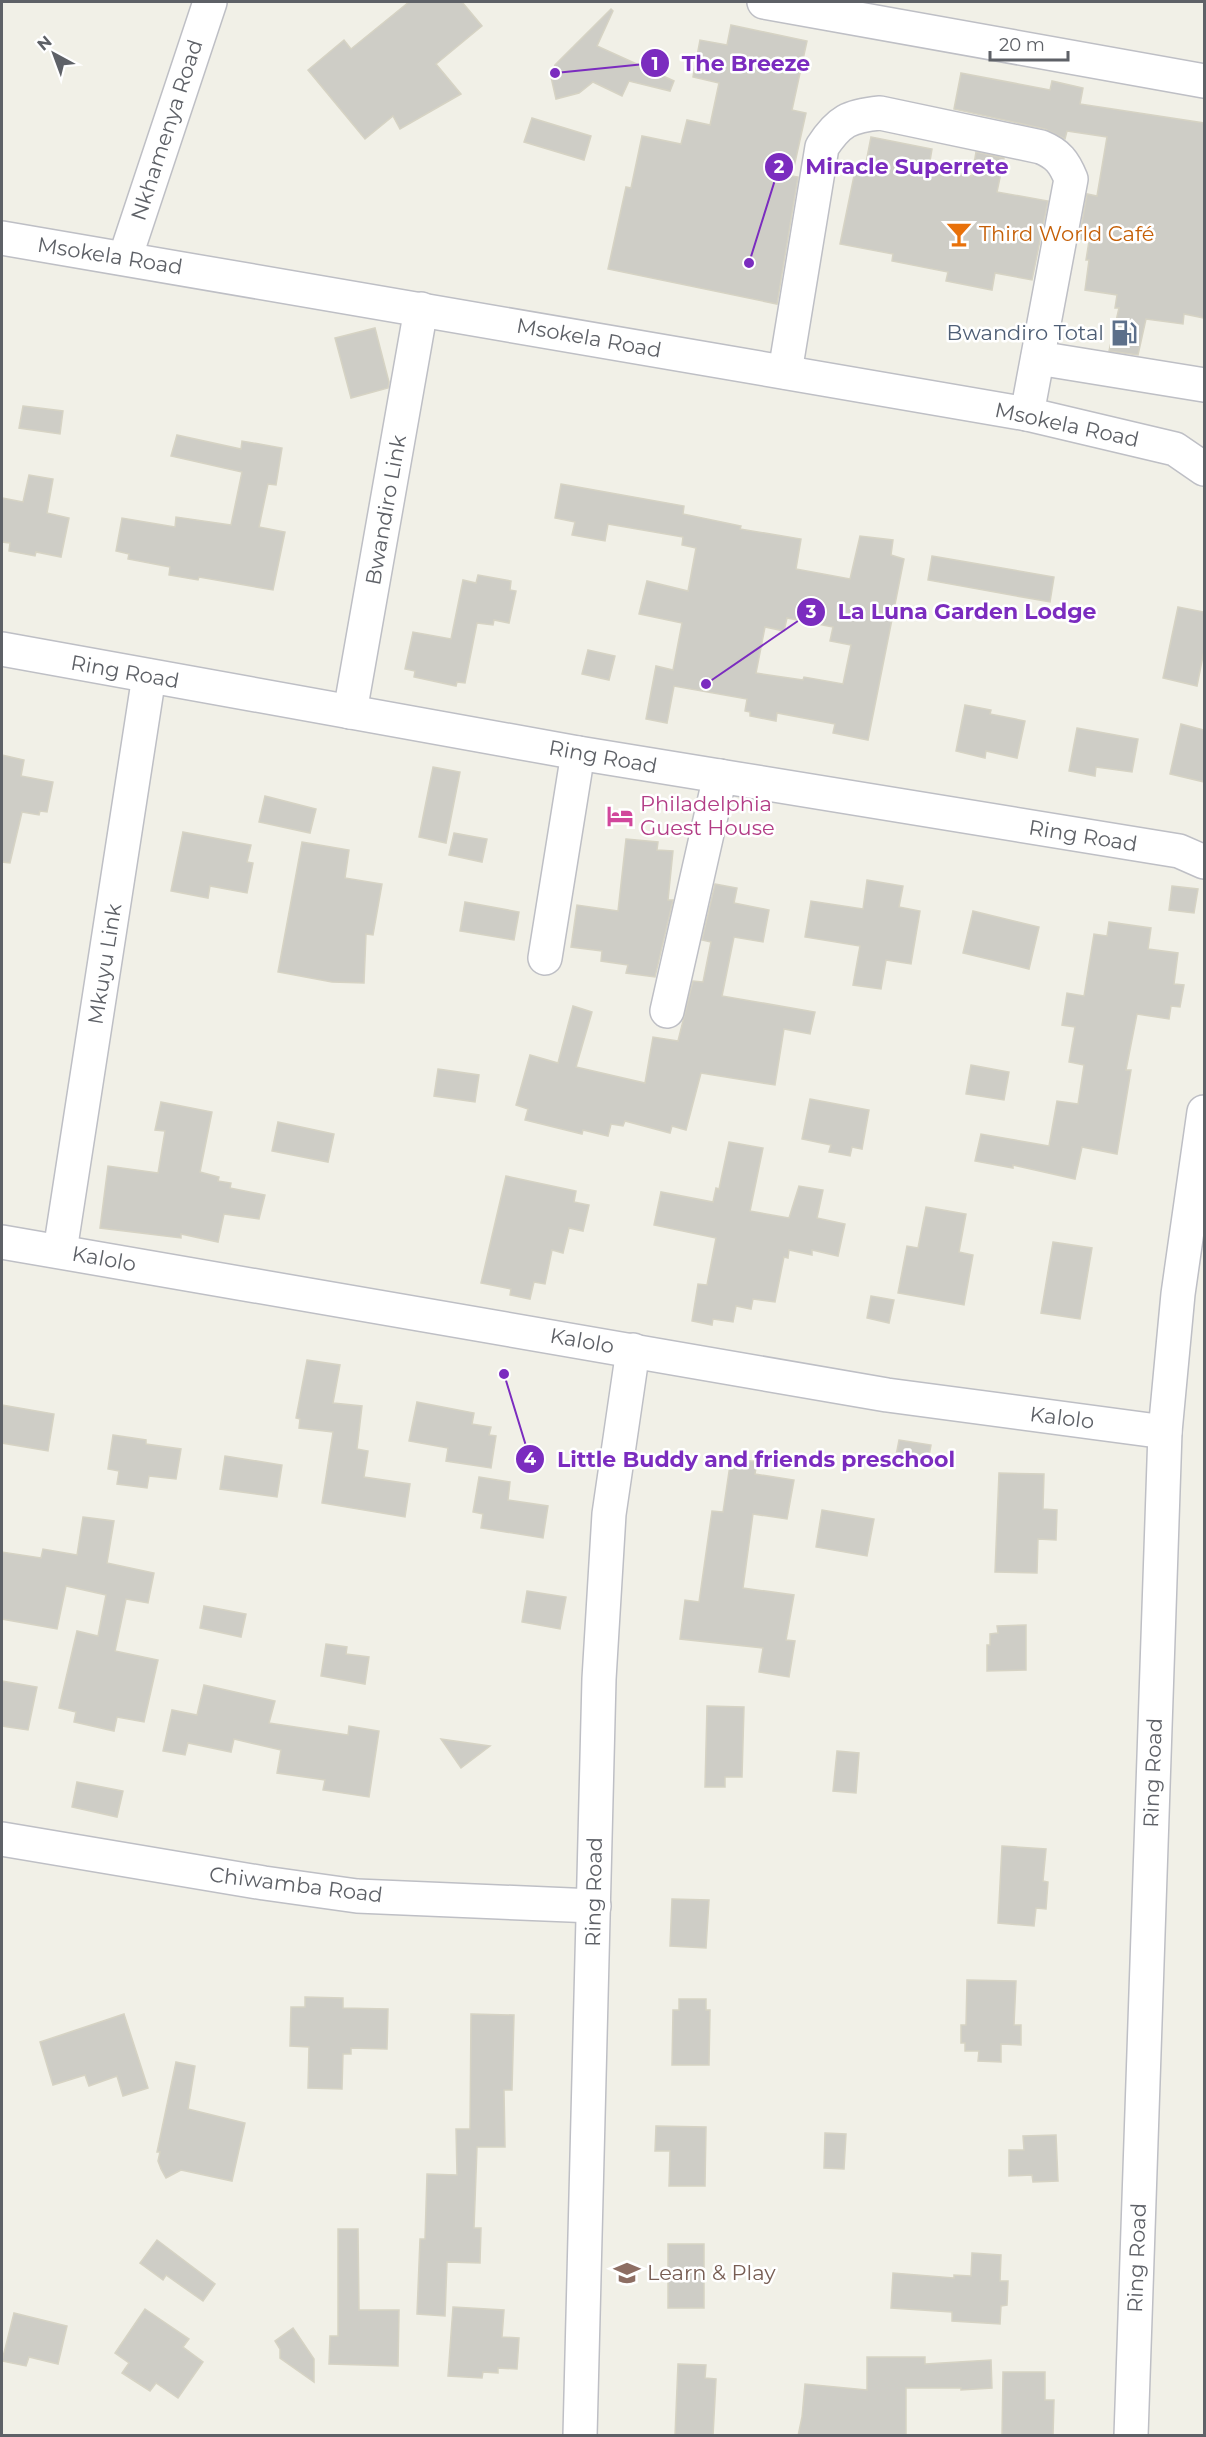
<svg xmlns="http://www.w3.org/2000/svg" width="1206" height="2437" font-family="Montserrat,sans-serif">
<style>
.building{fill:#cecdc6;stroke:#d6d3c4;stroke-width:1.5;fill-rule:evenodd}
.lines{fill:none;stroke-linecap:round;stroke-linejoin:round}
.minor-casing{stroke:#bebfc5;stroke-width:36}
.minor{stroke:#fff;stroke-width:33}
.labels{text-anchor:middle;stroke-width:5;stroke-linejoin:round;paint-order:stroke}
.street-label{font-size:21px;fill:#5e6167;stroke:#fff}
.food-label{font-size:21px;fill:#c56008;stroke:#fff;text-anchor:start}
.service-label{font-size:21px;fill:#4e5e75;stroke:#fff;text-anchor:end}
.hotel-label{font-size:21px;fill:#b23c85;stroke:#fff;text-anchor:start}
.education-label{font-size:21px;fill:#785e54;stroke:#fff;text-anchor:start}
.leader{fill:none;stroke:#7b2cbf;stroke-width:2}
.callout-dot{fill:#7b2cbf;stroke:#fff;stroke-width:2}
.mark-label{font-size:18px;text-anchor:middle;font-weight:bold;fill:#fff}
.callout-label{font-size:22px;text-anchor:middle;font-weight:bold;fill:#7b2cbf;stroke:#fff;stroke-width:5;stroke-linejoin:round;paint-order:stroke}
</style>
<rect width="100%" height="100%" fill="#f1f0e7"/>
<g class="building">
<path d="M409 2H462L482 26 436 64 461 94 400 129 393 116 365 139 308 70 344 40 351 49Z"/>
<path d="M611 9 613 11 597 46 674 81 670 91 629 81 622 96 593 82 579 93 556 99 551 77 555 65Z"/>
<path d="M731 25 807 41 792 110 806 113 792 176 798 177 777 304 608 269 626 187 631 188 642 136 681 144 687 120 710 125 719 83 693 77 700 40 727 45Z"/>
<path d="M961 73 1050 90 1052 81 1083 88 1080 104 1204 123V318L1184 314 1183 324 1146 319 1138 355 1109 351 1119 308H1115L1117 295 1085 290 1089 260H1086L1089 241 1079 239 1087 194 1097 196 1107 137 1067 131 1065 139 1045 129 954 109Z"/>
<path d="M532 118 591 136 584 160 524 142Z"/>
<path d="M871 137 932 149 929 167 972 176 976 152 1004 158 997 192 1048 201 1032 280 995 273 992 290 946 281 948 272 892 261 893 254 840 244 856 166 865 168Z"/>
<path d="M375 328 389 382 388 388 351 398 335 338Z"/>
<path d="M23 406 63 411 60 434 19 428Z"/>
<path d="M177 435 241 449 242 441 282 448 276 485 268 484 259 527 285 532 273 590 199 577 198 580 169 575 170 567 128 559 129 554 116 551 122 518 175 527 176 517 231 525 242 472 171 456Z"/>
<path d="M29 475 53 479 47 513 69 518 61 557 36 552 35 556 9 551 10 543 2 542V498L23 502Z"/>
<path d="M561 484 684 506 683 514 741 526 740 529 801 539 796 569 850 579 860 536 893 540 891 555 904 559 868 740 833 733 835 724 777 713 776 721 750 716V712L745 711 747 699 674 686 667 723 646 719 656 666 673 670 682 623 639 614 647 581 688 591 696 548 682 545 683 537 608 524 605 541 572 535 575 522 555 518ZM787 618 833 627 830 641 851 645 843 684 804 677 803 680 756 673 765 627 784 631Z"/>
<path d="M932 556 1054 577 1050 602 928 580Z"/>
<path d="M478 575 511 581 510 590 516 591 509 623 494 620 493 625 477 623 465 683 457 682 456 686 414 677 415 671 405 669 413 632 451 639 463 580 476 583Z"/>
<path d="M1178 607 1204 612V651L1197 686 1163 678Z"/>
<path d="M588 650 615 656 609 680 582 674Z"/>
<path d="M965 705 991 710 990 714 1025 721 1017 758 986 751 985 758 956 751Z"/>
<path d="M1181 724 1204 730V782L1170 774Z"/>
<path d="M1077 728 1138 739 1132 772 1096 767 1095 776 1069 771Z"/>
<path d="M2 755 24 760 21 776 53 782 47 812 40 811 39 815 22 812 10 863 2 862Z"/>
<path d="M433 767 460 772 446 843 419 837Z"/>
<path d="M265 796 316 809 310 833 259 822Z"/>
<path d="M183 832 251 845 247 862 253 863 247 893 210 886 208 898 171 891Z"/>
<path d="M454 833 487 839 482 862 449 855Z"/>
<path d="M626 839 658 842 657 850 673 851 668 900H673L655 977 626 973 628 965 601 961 602 951 571 947 577 905 618 911Z"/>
<path d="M302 842 349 850 345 878 382 884 373 935 366 934 364 983 332 982 278 972Z"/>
<path d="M867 880 903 886 899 907 920 911 911 964 886 960 881 989 853 985 860 946 805 937 811 901 863 909Z"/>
<path d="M715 884 737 888 734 903 769 910 763 942 734 937 722 996 815 1012 810 1034 784 1029 775 1085 701 1073 686 1130 672 1126 670 1133 625 1121 623 1126 611 1124 608 1136 583 1130 582 1134 525 1120 528 1109 516 1105 530 1055 558 1063 573 1006 592 1012 576 1067 645 1083 653 1037 678 1041 693 981 703 982 711 942 702 940Z"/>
<path d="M1172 886 1198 889 1194 913 1169 910Z"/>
<path d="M465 902 519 912 514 940 460 931Z"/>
<path d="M973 911 1039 927 1029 969 963 953Z"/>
<path d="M1109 922 1151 928 1148 949 1178 953 1174 984 1184 985 1180 1007 1171 1006 1169 1019 1137 1014 1126 1070H1131L1117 1154 1082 1147 1075 1179 1013 1165V1168L975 1161 981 1134 1049 1146 1057 1101 1078 1104 1084 1065 1069 1062 1075 1027 1062 1025 1067 993 1084 996 1094 934 1107 936Z"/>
<path d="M971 1065 1009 1072 1004 1100 966 1094Z"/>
<path d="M438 1069 479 1075 475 1102 434 1096Z"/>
<path d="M810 1099 869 1110 862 1149 852 1147 850 1156 829 1152 831 1145 802 1139Z"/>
<path d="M161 1102 212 1112 200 1172 219 1177 218 1181 231 1183 230 1188 265 1195 259 1219 224 1214 218 1242 181 1234V1238L100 1228 108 1166 158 1173 165 1131 155 1130Z"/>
<path d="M278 1122 334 1134 328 1162 272 1151Z"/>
<path d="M729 1142 763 1148 750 1211 789 1218 799 1186 823 1190 817 1218 845 1224 838 1256 812 1250V1255L789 1250 788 1258 784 1257 775 1302 753 1299 751 1309 736 1306 733 1322 713 1319 712 1325 692 1321 698 1284 707 1285 716 1238 654 1225 661 1192 713 1202 716 1188 719 1189Z"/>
<path d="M506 1176 576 1191 574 1202 589 1205 583 1231 569 1228 563 1253 552 1250 545 1284 534 1282 530 1299 510 1295 511 1289 481 1283Z"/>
<path d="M926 1207 966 1214 959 1252 973 1255 964 1305 898 1293 907 1246 918 1248Z"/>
<path d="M1053 1242 1092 1248 1080 1319 1041 1313Z"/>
<path d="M871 1296 894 1300 889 1323 867 1318Z"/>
<path d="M307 1360 340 1365 333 1403 362 1406 357 1449 368 1451 364 1477 410 1484 405 1517 322 1503 333 1432 299 1428 300 1419 296 1418Z"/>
<path d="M417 1402 474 1413 472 1424 491 1427 489 1435 496 1436 491 1468 446 1461 448 1448 409 1441Z"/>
<path d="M2 1405 54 1414 48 1451 2 1443Z"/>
<path d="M113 1435 146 1440V1444L181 1449 176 1479 149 1476 147 1488 117 1484 119 1471 108 1469Z"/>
<path d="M899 1440 931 1445 927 1466 895 1461Z"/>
<path d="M225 1456 282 1465 277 1497 220 1489Z"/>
<path d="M731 1458 757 1462 755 1474 794 1480 787 1519 753 1514 743 1588 794 1595 786 1640 795 1641 789 1677 759 1672 763 1648 680 1639 685 1600 699 1602 712 1511 723 1512Z"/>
<path d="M999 1473 1044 1474 1043 1509 1057 1510 1056 1540 1038 1539 1037 1573 995 1572Z"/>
<path d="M479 1477 510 1482 508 1500 548 1506 543 1538 481 1528 483 1514 473 1512Z"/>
<path d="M822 1510 874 1519 867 1556 816 1547Z"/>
<path d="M83 1517 114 1521 107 1563 154 1573 148 1603 126 1599 115 1651 158 1660 144 1722 117 1717 114 1731 74 1722 76 1712 59 1708 77 1631 98 1636 106 1595 66 1586 57 1629 2 1619V1552L41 1558 43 1549 77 1555Z"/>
<path d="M527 1591 566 1597 560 1629 522 1622Z"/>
<path d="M204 1606 246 1614 241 1637 200 1628Z"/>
<path d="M1026 1625V1670L987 1671V1645H990V1634L998 1633 997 1626Z"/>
<path d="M326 1644 347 1647 346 1654 369 1657 365 1684 321 1676Z"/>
<path d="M2 1681 37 1687 28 1730 2 1726Z"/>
<path d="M204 1685 275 1701 269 1723 348 1735 349 1726 379 1731 369 1797 323 1790 325 1780 277 1773 281 1750 234 1739 231 1752 188 1743 185 1755 163 1751 172 1710 197 1715Z"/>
<path d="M707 1706 744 1707 742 1777H725V1787H705Z"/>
<path d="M441 1739 490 1746 461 1768Z"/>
<path d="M837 1751 859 1753 856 1793 833 1791Z"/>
<path d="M77 1782 123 1791 117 1817 72 1807Z"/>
<path d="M1002 1846 1046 1849 1043 1881 1048 1882 1046 1909 1036 1908 1034 1926 998 1923Z"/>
<path d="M672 1899 709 1900 706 1948 670 1946Z"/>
<path d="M967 1980 1016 1981 1014 2025H1021V2045L1001 2044V2062L978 2061 979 2051H965V2043H961V2025H966Z"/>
<path d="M305 1997 343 1998V2008L388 2009 387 2049 351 2048V2054H343L342 2089 308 2088 309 2047 290 2046 291 2007H305Z"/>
<path d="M679 1999H706V2010H710L709 2065H672L673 2010H679Z"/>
<path d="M124 2014 148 2088 123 2096 117 2076 89 2086 85 2075 53 2085 40 2042Z"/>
<path d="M471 2014 514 2015 512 2090H504L505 2147H477L474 2228H481L480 2263 447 2262 445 2316 417 2314 420 2239H425L427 2174 457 2175 456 2129H470Z"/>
<path d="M176 2062 195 2066 188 2109 245 2123 232 2181 181 2170 166 2178 161 2169 158 2161 160 2152H157Z"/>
<path d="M656 2126 706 2127 705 2186H669L670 2151H655Z"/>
<path d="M825 2133 846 2134 844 2169 824 2168Z"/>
<path d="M1056 2135 1058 2181 1033 2182 1032 2175 1009 2176V2150H1024L1023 2136Z"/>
<path d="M338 2229H358L359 2310H399L398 2366 329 2364 330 2336H338Z"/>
<path d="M157 2240 215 2284 203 2301 166 2275 163 2280 140 2263Z"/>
<rect x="668" y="2244" width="36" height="64"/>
<path d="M972 2253 1001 2255 1000 2281H1008L1007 2305 1001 2306 1000 2324 952 2321V2312L891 2308 893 2273 954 2278V2275L971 2276Z"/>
<path d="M453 2307 504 2310 502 2337 519 2338 517 2369 498 2368V2373L483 2372 482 2378 448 2376Z"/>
<path d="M145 2309 189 2339 183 2347 203 2362 178 2398 156 2383 150 2391 122 2373 129 2363 115 2353Z"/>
<path d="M14 2313 67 2326 58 2364 29 2357 26 2366 2 2361Z"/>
<path d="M293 2328 314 2359V2382L280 2358V2349L275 2341Z"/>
<path d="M867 2357H925V2364L991 2360 992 2388 961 2390V2388H906V2436H798L802 2417 805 2384 867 2390Z"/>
<path d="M678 2364 706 2365 705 2378 716 2379 713 2436H675Z"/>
<path d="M1003 2372H1045V2400H1054L1053 2436H1002Z"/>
</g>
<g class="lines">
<g class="minor-casing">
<g id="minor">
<path d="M764 2 1204 81"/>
<path d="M2 238 1027 414 1175 449 1204 469"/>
<path d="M125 258 210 2"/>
<path d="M1038 358 1204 385"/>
<path d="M785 372 822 147C839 121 849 116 880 113L1041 147C1058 154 1064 162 1071 179L1027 414"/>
<path d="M2 649 578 753 1179 851 1204 862"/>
<path d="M350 712 421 309"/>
<path d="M545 958 578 753"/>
<path d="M667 1011 720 776"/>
<path d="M2 1242 887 1395 1165 1432"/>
<path d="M60 1251 149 676"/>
<path d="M2 1839 264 1883 357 1896 594 1906"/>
<path d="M580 2436 599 1679 609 1514 633 1350"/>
<path d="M1131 2436 1165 1432 1178 1294 1204 1112"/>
</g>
</g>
<use href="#minor" class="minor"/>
</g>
<defs>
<g id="bar-bare" transform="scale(2.07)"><path d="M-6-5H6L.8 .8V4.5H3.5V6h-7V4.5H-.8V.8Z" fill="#e8710a" stroke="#fff" stroke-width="2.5" paint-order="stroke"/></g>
<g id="fuel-bare" transform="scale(2.07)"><path d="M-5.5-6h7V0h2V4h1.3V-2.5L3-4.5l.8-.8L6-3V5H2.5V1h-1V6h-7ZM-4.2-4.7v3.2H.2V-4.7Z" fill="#5c6f8a" stroke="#fff" stroke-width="2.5" paint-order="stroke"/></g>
<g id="hotel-bare" transform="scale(2.07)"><path d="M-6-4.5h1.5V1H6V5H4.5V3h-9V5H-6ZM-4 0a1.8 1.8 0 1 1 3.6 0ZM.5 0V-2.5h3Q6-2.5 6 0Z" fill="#d1479c" stroke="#fff" stroke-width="2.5" paint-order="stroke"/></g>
<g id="school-bare" transform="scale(2.07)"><path d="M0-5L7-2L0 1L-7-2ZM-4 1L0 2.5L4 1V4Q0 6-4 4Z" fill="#8d6e63" stroke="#fff" stroke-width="2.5" paint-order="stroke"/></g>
</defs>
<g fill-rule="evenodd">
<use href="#bar-bare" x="959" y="234"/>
<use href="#fuel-bare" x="1124" y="333"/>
<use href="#hotel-bare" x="620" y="816"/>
<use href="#school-bare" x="627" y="2273"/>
</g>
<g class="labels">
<g class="street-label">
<text transform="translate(167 130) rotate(-72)" y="7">Nkhamenya Road</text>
<text transform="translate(110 256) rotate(9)" y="7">Msokela Road</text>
<text transform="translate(589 338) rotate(10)" y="7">Msokela Road</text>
<text transform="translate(1067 425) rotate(12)" y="7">Msokela Road</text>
<text transform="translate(386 510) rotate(-80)" y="7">Bwandiro Link</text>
<text transform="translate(125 672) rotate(10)" y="7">Ring Road</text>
<text transform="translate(603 757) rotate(10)" y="7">Ring Road</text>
<text transform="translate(1083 836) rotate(9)" y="7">Ring Road</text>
<text transform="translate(105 964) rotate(-81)" y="7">Mkuyu Link</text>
<text transform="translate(104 1259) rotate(10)" y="7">Kalolo</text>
<text transform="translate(582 1341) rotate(10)" y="7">Kalolo</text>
<text transform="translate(1062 1418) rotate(7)" y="7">Kalolo</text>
<text transform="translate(1153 1773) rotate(-88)" y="7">Ring Road</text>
<text transform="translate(296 1885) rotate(7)" y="7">Chiwamba Road</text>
<text transform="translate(594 1892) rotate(-89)" y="7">Ring Road</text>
<text transform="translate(1137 2258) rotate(-88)" y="7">Ring Road</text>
</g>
<g class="food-label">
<text x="979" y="241">Third World Café</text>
</g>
<g class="service-label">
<text x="1104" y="340">Bwandiro Total</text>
</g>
<g class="hotel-label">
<text x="640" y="811">Philadelphia<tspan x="640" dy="24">Guest House</tspan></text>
</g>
<g class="education-label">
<text x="647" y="2280">Learn &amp; Play</text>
</g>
</g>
<path class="leader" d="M555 73L655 63M749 263L779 167M706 684L811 612M504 1374L530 1459"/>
<g class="callout-dot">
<circle cx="555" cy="73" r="6"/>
<circle cx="749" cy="263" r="6"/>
<circle cx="706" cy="684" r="6"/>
<circle cx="504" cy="1374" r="6"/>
<circle cx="655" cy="63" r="15"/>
<circle cx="779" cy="167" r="15"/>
<circle cx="811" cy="612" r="15"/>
<circle cx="530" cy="1459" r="15"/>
</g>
<g class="mark-label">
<text x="655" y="70">1</text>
<text x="779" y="173">2</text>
<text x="811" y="618">3</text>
<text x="530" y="1465">4</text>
</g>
<g class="callout-label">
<text x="746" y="71">The Breeze</text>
<text x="907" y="174">Miracle Superrete</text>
<text x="967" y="619">La Luna Garden Lodge</text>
<text x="756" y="1467">Little Buddy and friends preschool</text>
</g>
<rect width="1206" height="2437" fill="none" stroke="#5e6167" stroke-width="6"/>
<g transform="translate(54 54) rotate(319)" stroke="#ffffff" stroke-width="4.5" paint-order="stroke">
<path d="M0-4.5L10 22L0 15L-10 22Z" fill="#5e6167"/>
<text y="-9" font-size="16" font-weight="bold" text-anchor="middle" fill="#5e6167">N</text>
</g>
<path d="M990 51v9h78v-9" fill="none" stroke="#5e6167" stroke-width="3"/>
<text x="999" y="51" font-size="18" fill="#5e6167" stroke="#ffffff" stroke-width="4.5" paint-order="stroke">20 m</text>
</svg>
